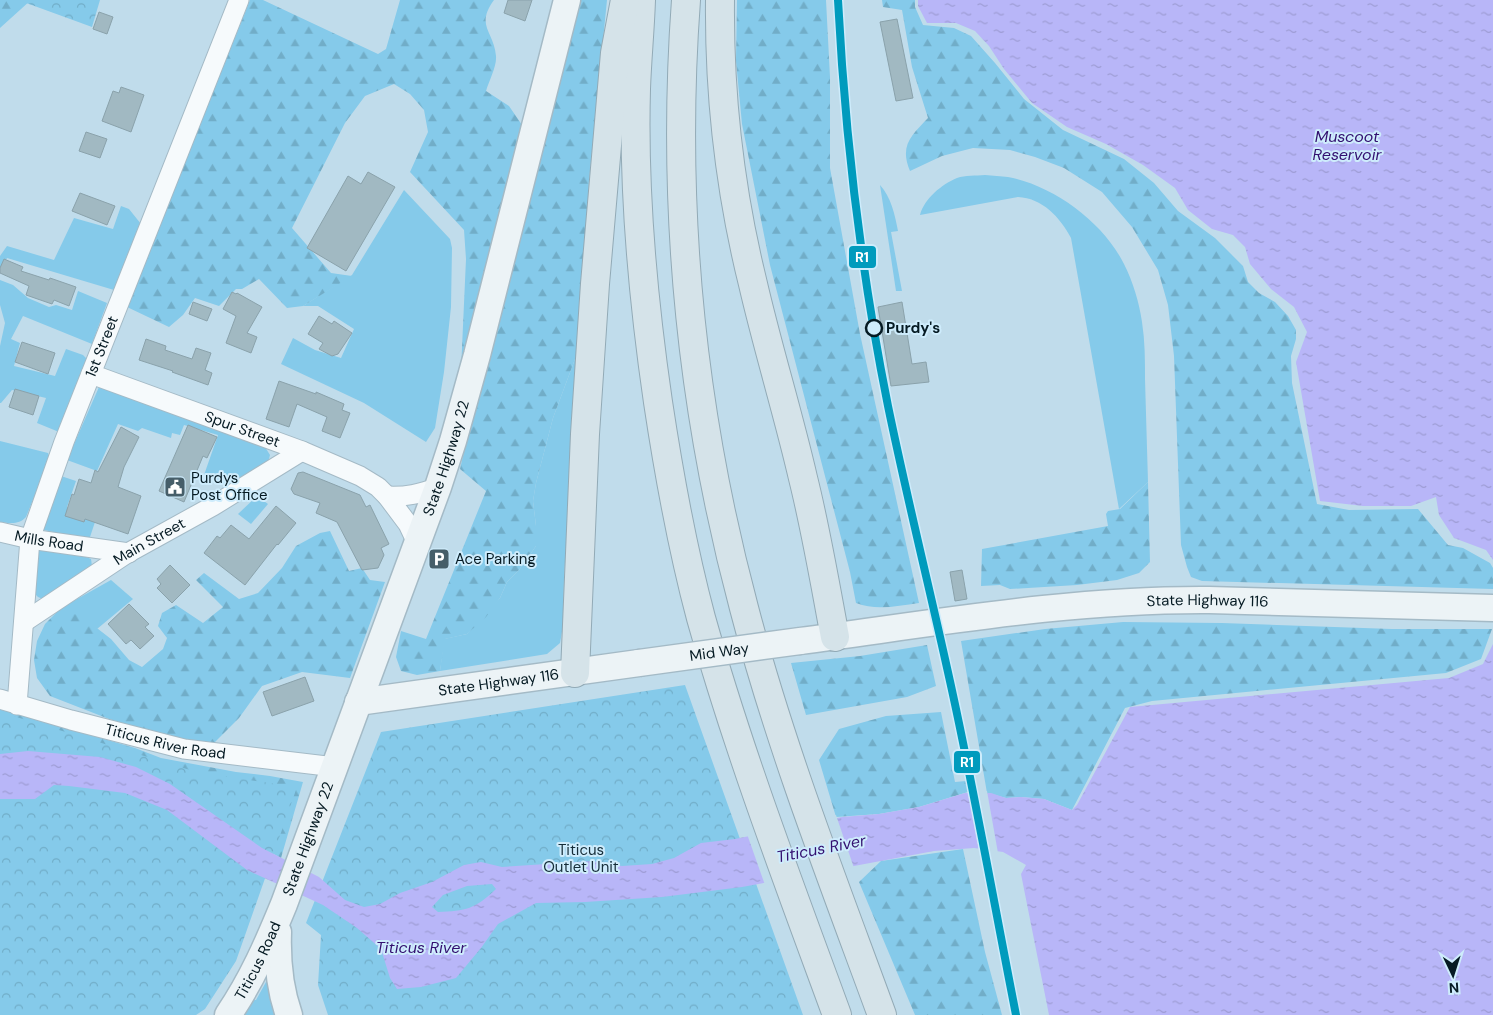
<svg xmlns="http://www.w3.org/2000/svg" width="1493" height="1015" font-family="'DM Sans',sans-serif">
<style>
.grass{fill:#85caea}
.forest{fill:url(#forest-firs)}
.park{fill:url(#park-crowns)}
.water{fill:url(#water-ripples);fill-rule:evenodd}
.pier{fill:#c0dceb}
.building{fill:#a1b9c2;stroke:#8aa2ab}
.lines{fill:none;stroke-linecap:round;stroke-linejoin:round}
.minor-casing{stroke:#a4bac6;stroke-width:21}
.secondary-casing{stroke:#a4bac6;stroke-width:29}
.motorway-casing{stroke:#92aab6;stroke-width:30}
.minor{stroke:#f6fafc;stroke-width:19}
.secondary{stroke:#ecf3f6;stroke-width:26}
.motorway{stroke:#d5e3e9;stroke-width:28}
.secondary-bridge-casing{stroke:#a4bac6;stroke-width:29;stroke-linecap:butt}
.secondary-bridge{stroke:#ecf3f6;stroke-width:26}
.rail-1-casing{stroke:#ceecfc;stroke-width:11}
.rail-1{stroke:#009bbd;stroke-width:8}
.stop-dot{fill:#ceecfc;stroke:#051a23;stroke-width:2.5}
.labels{text-anchor:middle;stroke-width:4;stroke-linejoin:round;paint-order:stroke}
.stop-label{font-size:15px;font-weight:bold;fill:#051a23;stroke:#ceecfc;text-anchor:start}
.street-label{font-size:15px;fill:#051a23;stroke:#ceecfc}
.poi-label{font-size:15px;fill:#051a23;stroke:#ceecfc;text-anchor:start}
.park-label{font-size:15px;fill:#152d39;stroke:#ceecfc}
.water-label{font-size:16px;font-style:italic;fill:#331070;stroke:#ceecfc}
.line-badge{stroke:#ceecfc;stroke-width:2}
.badge-label{font-size:14px;text-anchor:middle;font-weight:bold;fill:#fff}
</style>
<defs>
<pattern id="forest-firs" width="22" height="20" patternUnits="userSpaceOnUse" patternTransform="scale(1.25)"><rect width="22" height="20" fill="#85caea"/><path d="M5 1l3.5 6h-7zM16 11l3.5 6h-7z" fill="#71adc8"/></pattern>
<pattern id="park-crowns" width="20" height="18" patternUnits="userSpaceOnUse" patternTransform="scale(1.25)"><rect width="20" height="18" fill="#85caea"/><path d="M2 6a3 3 0 1 1 6 0M12 15a3 3 0 1 1 6 0" fill="none" stroke="#71adc8"/></pattern>
<pattern id="water-ripples" width="26" height="14" patternUnits="userSpaceOnUse" patternTransform="scale(1.25)"><rect width="26" height="14" fill="#b8b6f8"/><path d="M2 4q2-2 4 0t4 0M15 11q2-2 4 0t4 0" fill="none" stroke="#9d9cd4"/></pattern>
</defs>
<rect width="100%" height="100%" fill="#c0dceb"/>
<g class="grass">
<path d="M985 175C993 176 1001 176 1008 177 1054 186 1103 222 1124 264 1133 282 1139 302 1142 322 1145 341 1145 360 1145 379 1146 414 1147 448 1148 482L1119 509 1071 238C1060 217 1042 198 1018 197L920 215C924 199 942 184 957 178 965 175 976 176 985 175Z"/>
<path d="M880 185C891 197 895 215 898 231L891 232 902 291H896Z"/>
<path d="M404 190 450 239 452 248 451 307 444 372 435 428 426 442 364 403 281 364 293 338 315 350 341 358 354 329 318 306H303L352 275Z"/>
<path d="M121 206 129 209 141 224 114 290 7 258 0 272V256L7 246 54 260 74 218 113 229Z"/>
<path d="M0 280 13 285 28 298 49 307 56 305 72 310 78 291 107 303 92 344 23 316 11 339 20 343 14 366 55 376 66 349 83 355 88 360 59 432 37 423 46 398 12 390 1 403H0V346L5 323 0 305Z"/>
<path d="M578 351 564 578 563 626 560 643 547 654 440 671 444 639 467 634 500 598 507 582 519 570 536 546V526L533 501 536 483 553 418Z"/>
<path d="M99 387 265 447 270 455 268 463 230 484H224L204 475 218 435 184 425 180 435 172 433 171 438 142 428 138 431 118 424 97 471 67 460Z"/>
<path d="M0 441 48 453 50 458 26 517C19 525 10 523 0 522Z"/>
<path d="M61 476 76 481 67 507 73 518 103 498 90 537 86 539 44 530 41 526Z"/>
<path d="M257 496 268 504 251 524 238 514Z"/>
<path d="M41 549 81 555 91 559 92 566 43 599 38 597 34 593 37 552Z"/>
<path d="M111 580 133 599 97 629 61 608Z"/>
<path d="M268 981 280 1015H236L238 1001 256 1000 266 982Z"/>
</g>
<g class="forest">
<path d="M0 0H31L0 28Z"/>
<path d="M250 0H263L378 54 386 49 400 0H494C475 26 494 31 496 56 497 66 489 81 486 91L509 106 522 125 460 392 466 259 464 230 410 172 428 132 424 110 410 94 394 84 365 96 345 123 292 228 331 273 352 276 303 306 287 308 259 279 242 289H236L219 306 195 298 183 315 169 327 127 307Z"/>
<path d="M580 0H607L589 181 578 351 553 418 536 483 533 501 536 526V546L519 570 507 582 500 598 486 617 467 634 445 639 440 671 417 675 401 671 396 657 401 631 426 639 486 491 460 469 498 306 558 88Z"/>
<path d="M737 0H826L830 77V168L860 334 919 603C897 606 876 611 856 603L850 572 770 265 742 124 736 61Z"/>
<path d="M882 0H915V7L923 25 954 28 971 36 995 63 1024 99 1063 130 1124 159 1154 183 1178 211 1215 238 1243 266 1248 282 1259 293 1275 302 1288 316 1296 330V339L1291 356 1292 383 1317 504 1349 510 1418 509 1448 545 1463 548 1490 563 1493 568V589L1202 581 1191 577 1187 567 1181 545 1174 356 1168 305 1158 270 1132 227 1102 192 1064 168 1035 157 1010 150 973 148 942 156 910 171C899 145 912 135 928 118L912 67 902 10 883 7Z"/>
<path d="M1148 482 1150 562 1139 573 1117 580 1077 585 1010 589 1000 585 981 586 982 549 1108 526 1106 514 1108 511 1120 509Z"/>
<path d="M330 531 349 571 362 568 370 580 385 582 350 678 302 672 262 686 239 718 214 743 177 739 109 719 50 696 37 678 34 660 37 641 45 624 61 608 84 618 111 639 129 660 142 667 163 649 167 638 158 626 162 613 176 605 203 623 223 607 196 580 204 573 239 599 258 593 282 568 296 546 320 533Z"/>
<path d="M1123 622 1222 623 1392 629H1492L1481 659 1446 673 1152 701 1125 708 1072 810 1044 799 1021 797 1006 798 987 793 961 641 1045 629Z"/>
<path d="M927 645 936 686 907 697 806 715 791 663 860 656Z"/>
<path d="M0 705 64 724 94 736 135 748 161 758 236 772 270 776 303 782 281 858 262 848 0 754Z"/>
<path d="M941 712 955 782 966 781 968 792 919 807 879 814 836 817 819 760 839 729 886 716Z"/>
<path d="M963 849 985 952 1002 1015H915L859 882 881 861Z"/>
</g>
<g class="park">
<path d="M18 0H100L92 27Z"/>
<path d="M685 685 803 1015H328L318 985 321 935 306 923 381 732Z"/>
<path d="M0 712 200 773 297 787 236 961 205 1009 196 1015H0Z"/>
</g>
<g class="water">
<path d="M918 0H1493V560L1486 550 1454 538 1439 515 1436 497 1411 506H1363L1320 501 1296 362 1307 332 1294 307 1271 289 1250 264 1245 247 1233 235 1212 229 1188 210 1175 188 1143 165 1106 144 1067 127 1032 103 1004 69 989 46 975 31 956 23H927L918 6Z"/>
<path d="M1493 644V1015H1049L1021 874 1026 865 1003 852 974 848 934 851 742 887 662 897 585 902 536 903 498 924 481 948 456 978 421 987 397 989 390 978 381 949 357 928 323 905 247 870 167 810 125 793 69 786 54 785 35 799H0V754L28 751 100 757 136 767 170 784 262 848 319 877 345 900 364 907 380 904 400 893 432 882 464 865 481 862 502 867 592 861 622 866 652 864 674 858 701 843 735 839 842 817 879 814 919 807 965 793H991L1006 798 1021 797 1044 799 1072 810 1077 805 1130 707 1449 678 1483 664ZM492 884 496 889C475 909 466 911 438 912L432 907 443 895 467 886Z"/>
</g>
<g class="pier">
<path d="M968 791H987L998 853 979 851Z"/>
<path d="M836 815 854 868 765 885 747 834Z"/>
</g>
<g class="building">
<path d="M508 0H532L525 21 504 13Z"/>
<path d="M99 12 113 17 107 34 93 29Z"/>
<path d="M897 19 913 98 896 101 880 22Z"/>
<path d="M121 87 144 95 131 132 102 121 113 91 119 93Z"/>
<path d="M86 132 107 139 100 158 79 151Z"/>
<path d="M368 172 395 187 346 271 307 248 348 176 361 184Z"/>
<path d="M80 193 115 206 107 225 72 211Z"/>
<path d="M4 259 23 267 21 271 49 280 50 278 76 287 69 306 54 300 52 304 26 295 29 286 0 273V268Z"/>
<path d="M232 292 236 294 237 293 262 307 247 333 257 337 251 353 226 343 236 316 223 309Z"/>
<path d="M193 302 212 309 207 321 189 314Z"/>
<path d="M902 302 912 364 926 362 929 382 891 386 878 307Z"/>
<path d="M319 316 332 324 334 321 352 333 338 354 332 356 319 349 323 343 308 334Z"/>
<path d="M146 339 166 346 165 350 192 359 196 348 211 353 205 370 212 373 208 385 172 372 173 371 139 360Z"/>
<path d="M22 342 55 353 48 374 15 362Z"/>
<path d="M279 381 316 394V392L344 404 342 410 350 413 340 438 322 431 327 417 297 404 289 427 266 419Z"/>
<path d="M15 389 39 396 33 415 9 407Z"/>
<path d="M188 425 217 437 207 458 203 456 184 502 159 491Z"/>
<path d="M121 427 139 437 124 467 118 487 141 496 128 534 85 519 84 522 65 516 72 494 74 495 79 479 91 483 95 470 98 472Z"/>
<path d="M303 472 360 495 366 507 370 505 389 544 381 548 384 555 378 568 362 570 337 522 316 513 320 503 294 494 291 489 298 473Z"/>
<path d="M276 506 296 523 278 545 277 544 245 585 204 553 217 536 220 538 231 525 249 539Z"/>
<path d="M170 565 190 585 172 603 157 588 161 584 157 579Z"/>
<path d="M962 570 967 599 955 601 950 572Z"/>
<path d="M129 604 149 624 145 627 154 636 140 649 131 640 126 644 108 624Z"/>
<path d="M305 677 314 701 272 716 263 692Z"/>
</g>
<g class="lines">
<g class="minor-casing">
<g id="minor">
<path id="s1" d="M91 374 302 451 360 476 378 487 387 496 408 524 417 543"/>
<path d="M387 496C406 497 420 494 438 487"/>
<path id="s2" d="M0 532 30 539 129 553"/>
<path id="s3" d="M24 622 126 554 213 506 302 451"/>
<path id="s4" d="M0 699 71 720 184 749 335 767"/>
<path id="s5" d="M17 705 30 539 64 442 239 0"/>
</g>
</g>
<g class="secondary-casing">
<g id="secondary">
<path id="s6" d="M800 641C936 623 1071 599 1209 600L1493 608"/>
<path id="s7" d="M358 702 639 663"/>
<path d="M278 932C277 961 279 987 289 1015"/>
<path id="s8" d="M228 1015C252 980 268 943 284 904L438 487 453 441 477 355 567 0"/>
</g>
</g>
<g class="motorway-casing">
<g id="motorway">
<path d="M641 0C640 30 637 59 636 89 633 194 643 299 658 402 669 475 682 547 701 618 739 753 789 884 837 1015"/>
<path d="M686 0C671 204 691 410 744 608 780 746 833 881 882 1015"/>
<path d="M720 0C719 95 730 191 753 284 768 349 788 413 803 478 816 530 825 584 835 637"/>
<path d="M575 673 585 434 595 284 615 53 625 0"/>
</g>
</g>
<use href="#minor" class="minor"/>
<use href="#secondary" class="secondary"/>
<use href="#motorway" class="motorway"/>
<g class="secondary-bridge-casing">
<g id="secondary-bridge">
<path id="s9" d="M639 663 800 641"/>
</g>
</g>
<use href="#secondary-bridge" class="secondary-bridge"/>
<g class="rail-1-casing">
<path id="rail-1" d="M838 0C845 136 861 272 888 406 908 503 932 598 953 695 976 801 995 908 1016 1015"/>
</g>
<use href="#rail-1" class="rail-1"/>
</g>
<defs>
<g id="civic-square" transform="scale(1.125)"><rect x="-9" y="-9" width="18" height="18" rx="4" fill="#465e69" stroke="#ceecfc"/><path d="M-.6-6.5H3V-4.5H.6V-3L4-1V1h2V6H-6V1h2V-1L-.6-3ZM-1.2 2.5V6h2.4V2.5Z" fill="#fff"/></g>
<g id="parking-square" transform="scale(1.125)"><rect x="-9" y="-9" width="18" height="18" rx="4" fill="#465e69" stroke="#ceecfc"/><path d="M-3.5-5.5H1a3.5 3.5 0 0 1 0 7H-1V5.5H-3.5ZM-1-3.4V-.6H.8a1.4 1.4 0 0 0 0-2.8Z" fill="#fff"/></g>
</defs>
<g fill-rule="evenodd">
<use href="#civic-square" x="175" y="487"/>
<use href="#parking-square" x="439" y="559"/>
</g>
<circle class="stop-dot" cx="874" cy="328" r="8"/>
<g class="labels">
<g class="stop-label">
<text x="886" y="333">Purdy's</text>
</g>
<g class="street-label">
<text dy="5" stroke="none"><textPath href="#s5" startOffset="372">1st Street</textPath></text>
<text dy="5" stroke="none"><textPath href="#s1" startOffset="161">Spur Street</textPath></text>
<text dy="5" stroke="none"><textPath href="#s8" startOffset="599">State Highway 22</textPath></text>
<text dy="5" stroke="none"><textPath href="#s2" startOffset="50">Mills Road</textPath></text>
<text dy="5" stroke="none"><textPath href="#s3" startOffset="149">Main Street</textPath></text>
<text dy="5" stroke="none"><textPath href="#s6" startOffset="410">State Highway 116</textPath></text>
<text dy="5" stroke="none"><textPath href="#s9" startOffset="81">Mid Way</textPath></text>
<text dy="5" stroke="none"><textPath href="#s7" startOffset="142">State Highway 116</textPath></text>
<text dy="5" stroke="none"><textPath href="#s4" startOffset="171">Titicus River Road</textPath></text>
<text dy="5" stroke="none"><textPath href="#s8" startOffset="194">State Highway 22</textPath></text>
<text dy="5" stroke="none"><textPath href="#s8" startOffset="62">Titicus Road</textPath></text>
</g>
<g class="poi-label">
<text x="191" y="483">Purdys<tspan x="191" dy="17">Post Office</tspan></text>
<text x="455" y="564">Ace Parking</text>
</g>
<g class="park-label">
<text x="581" y="855">Titicus<tspan x="581" dy="17">Outlet Unit</tspan></text>
</g>
<g class="water-label">
<text x="1347" y="142">Muscoot<tspan x="1347" dy="18">Reservoir</tspan></text>
<text transform="translate(821 848) rotate(-11)" y="6">Titicus River</text>
<text x="421" y="953">Titicus River</text>
</g>
</g>
<g class="line-badge">
<rect x="848" y="245" width="29" height="24" rx="5" fill="#009bbd"/>
<rect x="953" y="750" width="28" height="24" rx="5" fill="#009bbd"/>
</g>
<g class="badge-label">
<text x="862" y="262">R1</text>
<text x="967" y="767">R1</text>
</g>
<g transform="translate(1453 975) rotate(176)" stroke="#ceecfc" stroke-width="4" paint-order="stroke">
<path d="M0-4L9 19L0 12L-9 19Z" fill="#051a23"/>
<text y="-8" font-size="14" font-weight="bold" text-anchor="middle" fill="#051a23">N</text>
</g>
</svg>
